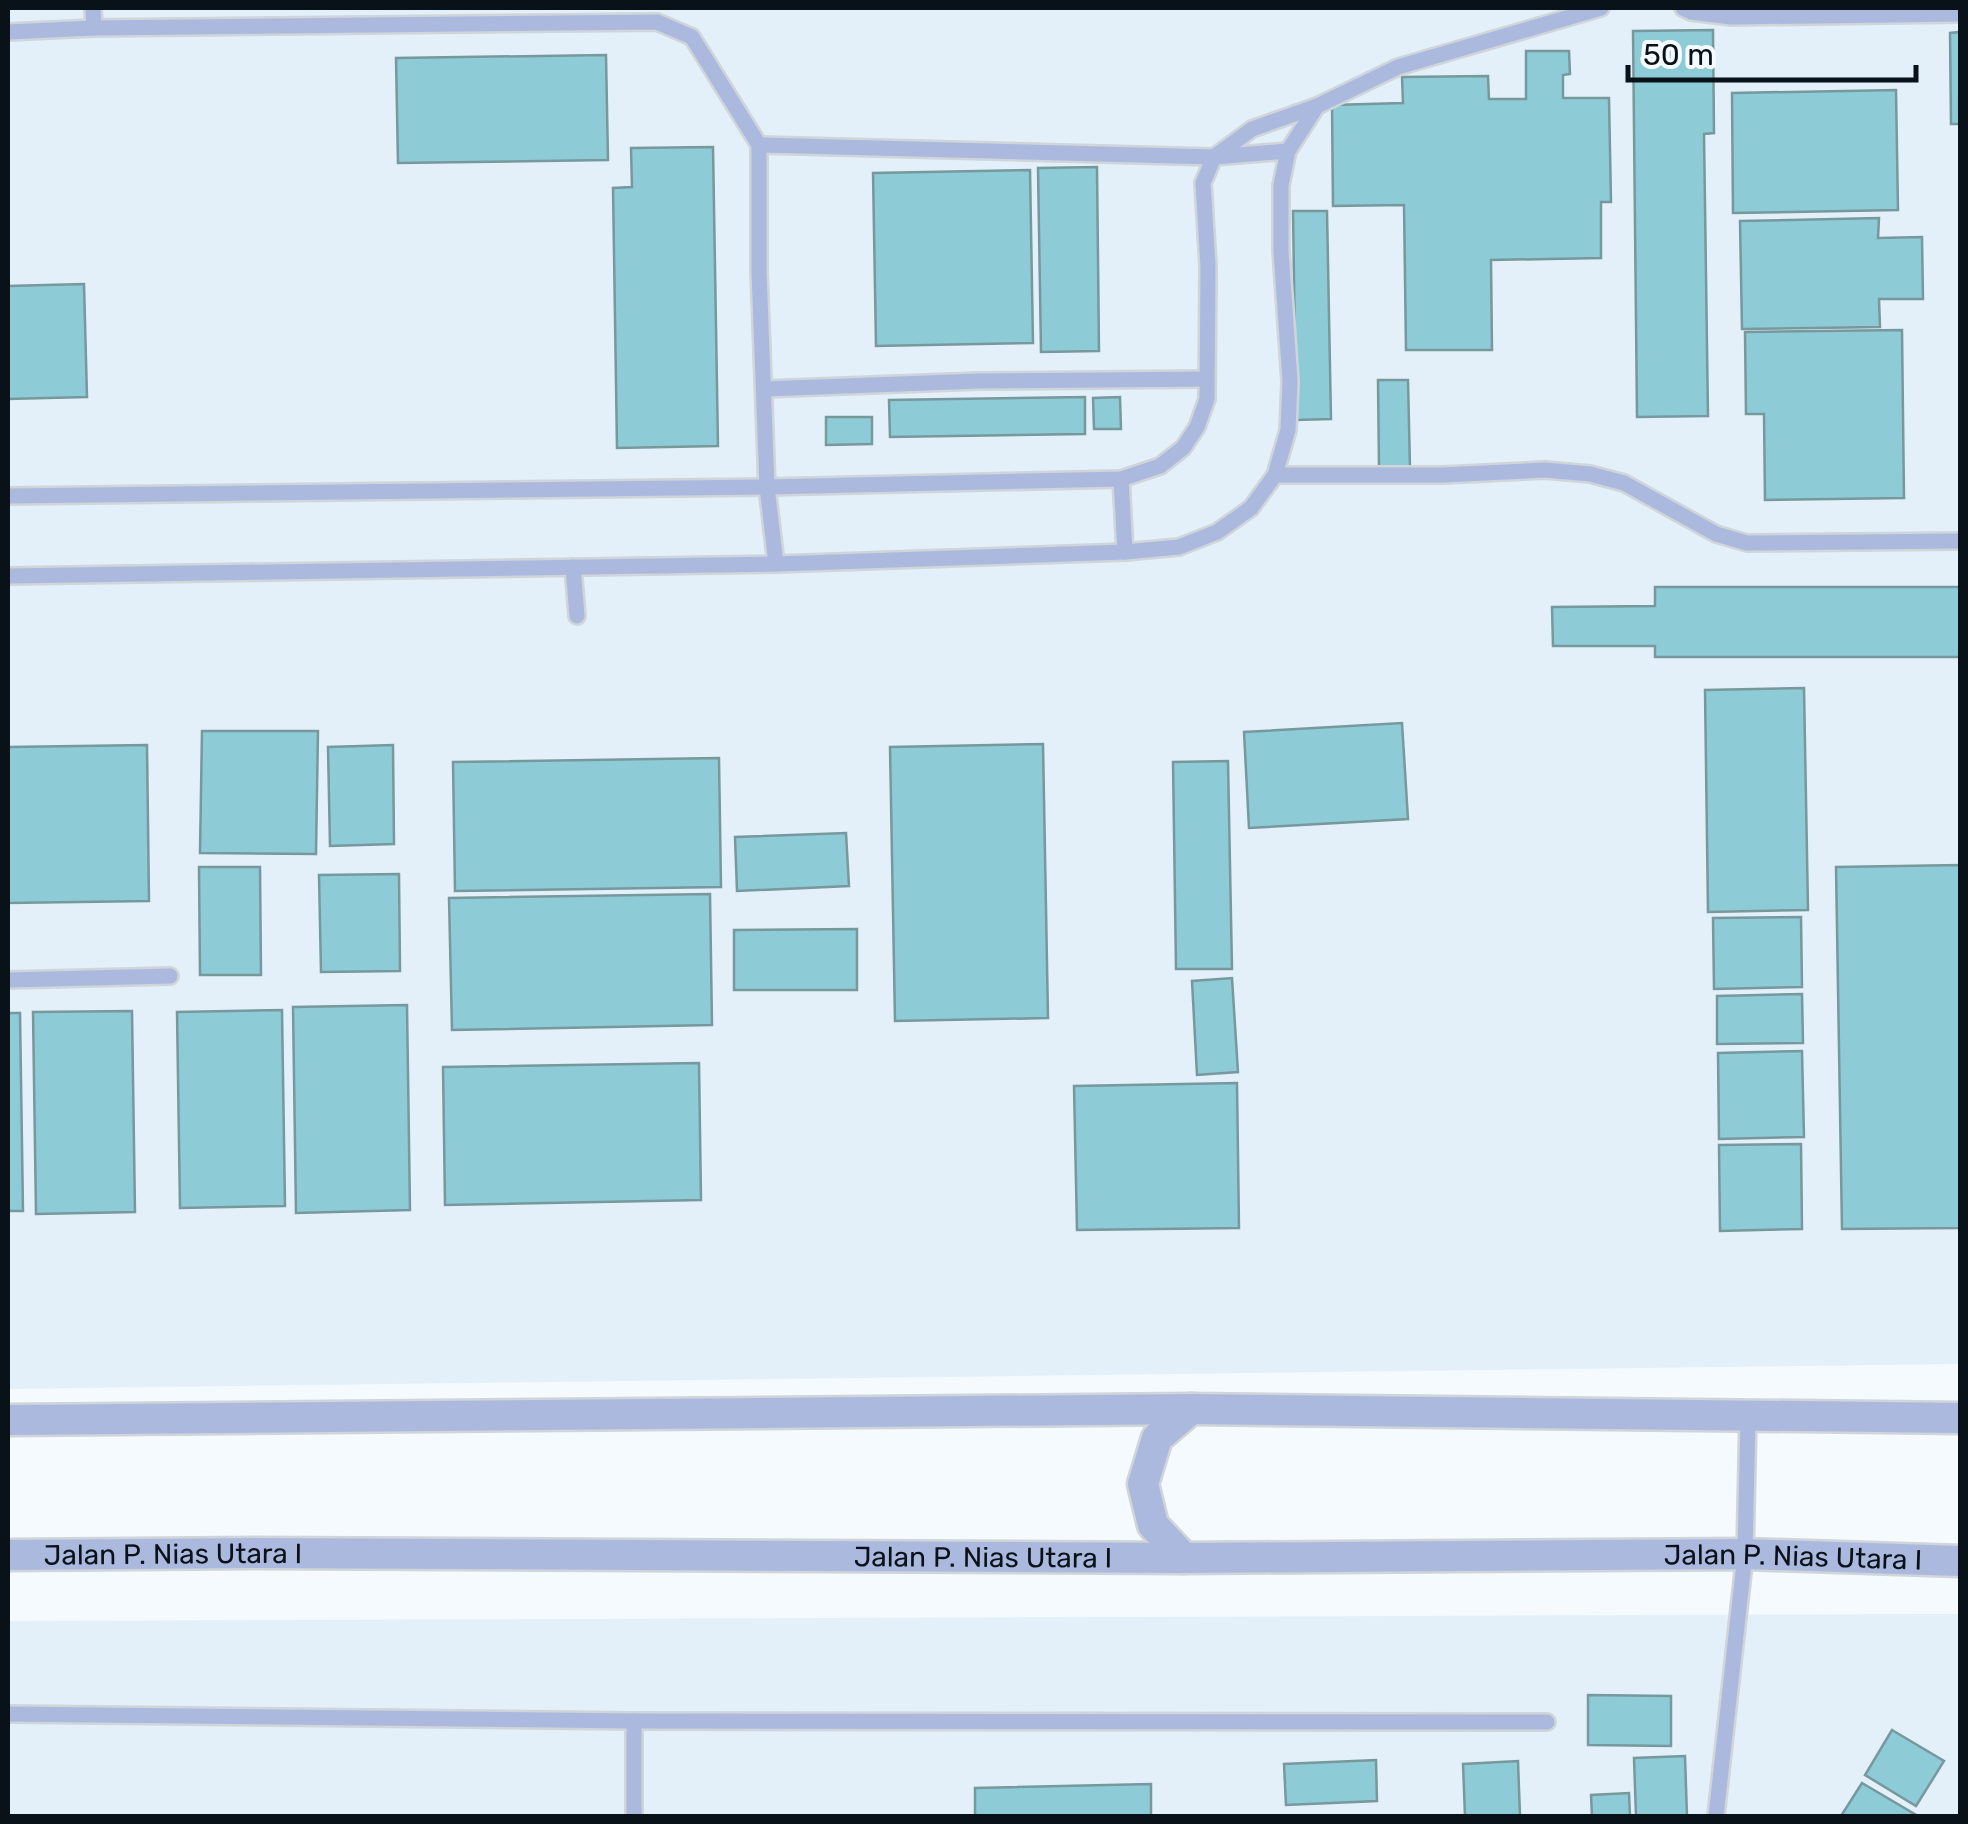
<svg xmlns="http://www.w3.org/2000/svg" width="1968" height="1824" font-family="Rubik,sans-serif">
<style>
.built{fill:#e3f0fa}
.building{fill:#8dccd7;stroke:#77989d;stroke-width:2.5}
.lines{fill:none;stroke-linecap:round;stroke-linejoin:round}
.lane-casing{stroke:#cfd5d9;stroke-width:20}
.street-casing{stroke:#cfd5d9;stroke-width:35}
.lane{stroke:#abb9df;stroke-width:15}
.street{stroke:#abb9df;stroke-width:30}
.labels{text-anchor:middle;stroke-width:8;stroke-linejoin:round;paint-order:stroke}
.street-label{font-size:28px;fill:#091218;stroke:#f5fafe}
</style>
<rect width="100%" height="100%" fill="#f5fafe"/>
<g class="built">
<path d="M8 8H1960V1364L8 1389Z"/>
<path d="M1923 1614H1960V1816H8V1621Z"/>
</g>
<g class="building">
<path d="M1713 30 1714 133 1704 134 1708 416 1637 417 1633 31Z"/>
<path d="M1960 32V124H1951L1950 33Z"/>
<path d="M1526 51H1569L1570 74 1563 75V98H1609L1611 202H1601V258L1491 260 1492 350H1406L1404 205 1333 206 1332 105 1403 103 1402 77 1488 76 1489 99H1526Z"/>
<path d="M606 55 608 160 398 163 396 58Z"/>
<path d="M1896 90 1898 210 1733 213 1732 93Z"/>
<path d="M713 147 718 446 617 448 613 188 632 187 631 148Z"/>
<path d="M1097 167 1099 351 1041 352 1038 168Z"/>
<path d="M1030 170 1033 343 876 346 873 173Z"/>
<path d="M1293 211H1327L1331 419 1296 420Z"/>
<path d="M1879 218 1878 238 1922 237 1923 299H1879L1880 327 1742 329 1740 221Z"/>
<path d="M84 284 87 397 8 399V286Z"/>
<path d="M1902 330 1904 498 1765 500 1764 414H1746L1745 332Z"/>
<path d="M1378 380H1408L1410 468H1379Z"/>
<path d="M1085 397V434L890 437 889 400Z"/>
<path d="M1120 397 1121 429H1094L1093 398Z"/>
<path d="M826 417H872V444L826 445Z"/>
<path d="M1655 587H1960V657H1655V646H1553L1552 607 1655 606Z"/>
<path d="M1804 688 1808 910 1708 912 1705 690Z"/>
<path d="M1402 723 1408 819 1249 828 1244 732Z"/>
<path d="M202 731H318L316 854 200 853Z"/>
<path d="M1043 744 1048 1018 895 1021 890 747Z"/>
<path d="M147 745 149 901 8 903V747Z"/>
<path d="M393 745 394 844 330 846 328 747Z"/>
<path d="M719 758 721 887 455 891 453 762Z"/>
<path d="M1228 761 1232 969H1176L1173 762Z"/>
<path d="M846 833 849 886 737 891 735 837Z"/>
<path d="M1960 865V1228L1842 1229 1836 867Z"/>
<path d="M199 867H260L261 975H200Z"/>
<path d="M399 874 400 971 321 972 319 875Z"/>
<path d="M710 894 712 1025 452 1030 449 898Z"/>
<path d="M1801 917 1802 987 1714 989 1713 918Z"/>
<path d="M857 929V990H734V930Z"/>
<path d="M1232 978 1238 1072 1197 1075 1192 981Z"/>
<path d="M1802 994 1803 1043 1717 1044V996Z"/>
<path d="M407 1005 410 1210 296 1213 293 1007Z"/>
<path d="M282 1010 285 1206 180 1208 177 1012Z"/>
<path d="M132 1011 135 1212 36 1214 33 1012Z"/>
<path d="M8 1013H20L23 1211H8Z"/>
<path d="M1802 1051 1804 1137 1719 1139 1718 1053Z"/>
<path d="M699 1063 701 1200 445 1205 443 1067Z"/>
<path d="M1237 1083 1239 1228 1077 1230 1074 1086Z"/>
<path d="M1801 1144 1802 1229 1720 1231 1719 1145Z"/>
<path d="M1588 1695 1671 1696V1746L1588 1745Z"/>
<path d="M1892 1730 1944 1761 1916 1806 1865 1775Z"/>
<path d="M1685 1756 1687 1816H1636L1634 1758Z"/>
<path d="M1376 1760 1377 1801 1286 1805 1284 1764Z"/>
<path d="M1518 1761 1520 1816H1465L1463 1764Z"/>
<path d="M1862 1783 1918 1816H1841Z"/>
<path d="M1151 1784V1816H975V1788Z"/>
<path d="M1629 1793 1630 1816H1592L1591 1795Z"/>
</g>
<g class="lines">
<g class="lane-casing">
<g id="lane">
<path d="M93 8 94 28"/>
<path d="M1683 8 1691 12 1731 17 1960 14"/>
<path d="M8 32 94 28 657 22 692 37 759 145V271L767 487 776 564"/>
<path d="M759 145 1214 157 1288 151"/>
<path d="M764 389 979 381 1207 379"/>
<path d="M1275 475H1443L1545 470 1590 474 1624 483 1716 534 1747 543 1960 541"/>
<path d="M1121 479 1125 552"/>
<path d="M8 496 767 487 1121 479 1160 466 1183 448 1197 427 1207 399 1208 266 1203 183 1214 157 1252 129 1317 106 1398 67 1601 8"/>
<path d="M573 567 577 616"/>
<path d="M8 576 776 564 1125 552 1179 547 1217 532 1251 508 1275 475 1288 430 1290 381 1281 251V185L1288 151 1317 106"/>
<path d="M8 980 170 976"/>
<path d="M8 1714 634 1721 1547 1722"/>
<path d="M634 1721V1816"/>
<path d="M1716 1816 1745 1554 1748 1417"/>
</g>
</g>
<g class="street-casing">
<g id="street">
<path d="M8 1420 1191 1409 1960 1418"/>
<path id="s1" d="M8 1555 256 1553 1184 1558 1745 1554 1960 1561"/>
<path d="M1184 1558 1153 1525 1143 1484 1157 1438 1191 1409"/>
</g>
</g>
<use href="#lane" class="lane"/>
<use href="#street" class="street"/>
</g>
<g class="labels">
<g class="street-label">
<text dy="10" stroke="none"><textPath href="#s1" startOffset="165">Jalan P. Nias Utara I</textPath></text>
<text dy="10" stroke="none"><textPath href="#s1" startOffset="975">Jalan P. Nias Utara I</textPath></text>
<text dy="10" stroke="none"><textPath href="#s1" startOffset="1785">Jalan P. Nias Utara I</textPath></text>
</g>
</g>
<rect width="1968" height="1824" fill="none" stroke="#091218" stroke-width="20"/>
<path d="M1628 65v15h288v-15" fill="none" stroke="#091218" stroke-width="5"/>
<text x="1643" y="65" font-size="30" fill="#091218" stroke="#f5fafe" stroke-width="8" paint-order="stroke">50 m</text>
</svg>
